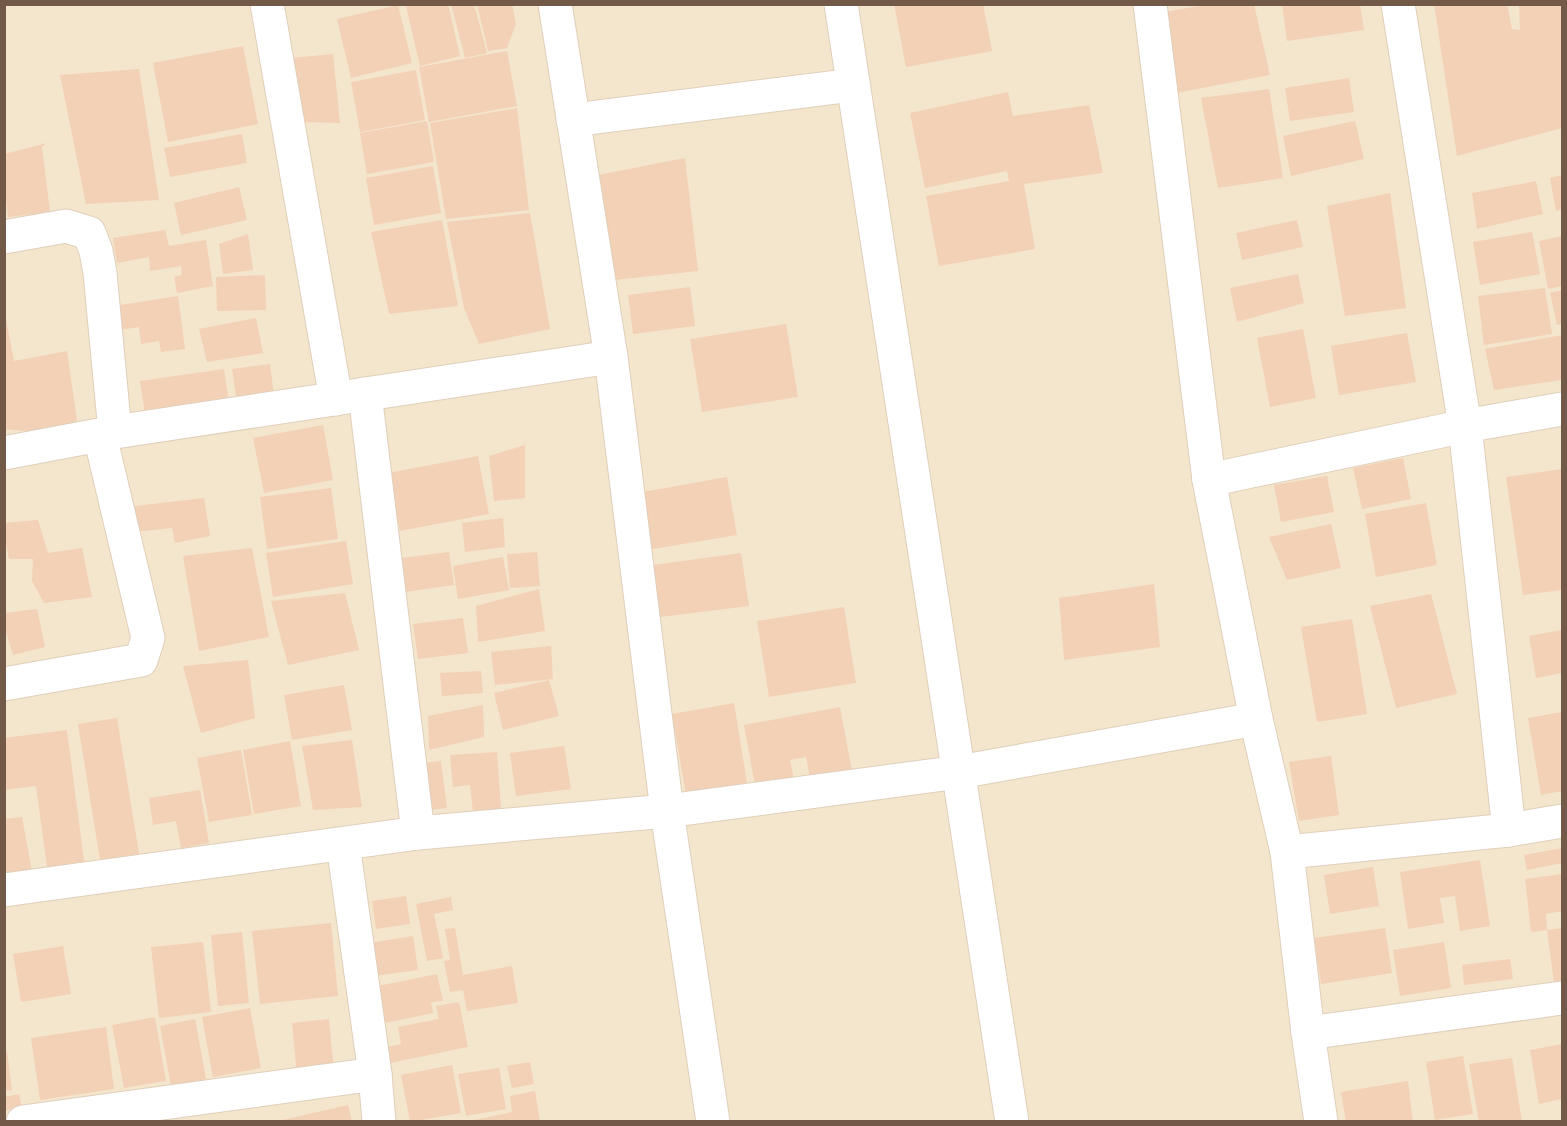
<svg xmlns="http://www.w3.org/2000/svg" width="1567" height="1126" font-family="Inter,sans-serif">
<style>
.residential{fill:#f4e5cd}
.building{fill:#f2d1b6}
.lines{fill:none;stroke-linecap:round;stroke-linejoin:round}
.minor-casing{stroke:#e0cfbb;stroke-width:35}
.minor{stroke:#fff;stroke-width:33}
</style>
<rect width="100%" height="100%" fill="#fcf3df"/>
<rect class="residential" x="5" y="5" width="1557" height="1116"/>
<g class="building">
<path d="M411 4H448L460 56 420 66 406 6Z"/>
<path d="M451 4H474L487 53 465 58Z"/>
<path d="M477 4H512L516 24 507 48 488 51Z"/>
<path d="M894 4H983L992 51 906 67Z"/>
<path d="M1211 4H1254L1270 75 1171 94 1158 13Z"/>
<path d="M1282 4H1360L1364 30 1287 41Z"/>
<path d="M1434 4H1507L1512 29 1520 30 1519 4H1562V128L1457 156Z"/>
<path d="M398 5 412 63 351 78 337 19Z"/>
<path d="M243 46 258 124 168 142 153 63Z"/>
<path d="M507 51 517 106 429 122 419 67Z"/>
<path d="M333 54 340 123 298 122 292 58Z"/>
<path d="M139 69 159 200 86 204 60 75Z"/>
<path d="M416 70 425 120 360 132 351 82Z"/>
<path d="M1349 78 1354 112 1290 121 1285 88Z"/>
<path d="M1269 89 1283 178 1218 188 1201 98Z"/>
<path d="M1008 92 1013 116 1089 105 1103 173 1024 184 1035 249 939 266 926 196 1009 181 1007 171 925 188 910 113Z"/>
<path d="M517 108 529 210 446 219 430 123Z"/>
<path d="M427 121 434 162 367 174 360 133Z"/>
<path d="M1355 121 1364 159 1291 176 1283 136Z"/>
<path d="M242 134 247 163 170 177 164 148Z"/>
<path d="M47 143 42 147 50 212 8 217 4 182V154Z"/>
<path d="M685 158 698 271 615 280 598 175Z"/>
<path d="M433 166 441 213 374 225 366 178Z"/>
<path d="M1562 175V209L1556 211 1550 178Z"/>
<path d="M1536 181 1543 214 1477 229 1472 193Z"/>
<path d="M239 187 247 220 181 235 174 203Z"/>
<path d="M1390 193 1406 308 1345 316 1327 206Z"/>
<path d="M530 213 550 329 479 344 464 308 447 222Z"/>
<path d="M442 220 458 306 389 314 371 232Z"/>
<path d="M1297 220 1303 247 1242 260 1236 233Z"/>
<path d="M165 230 169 246 206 240 213 286 177 293 174 277 182 275 181 266 150 271 149 257 117 263 113 238Z"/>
<path d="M1532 232 1540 274 1480 285 1473 242Z"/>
<path d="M248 234 253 270 223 274 219 244Z"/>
<path d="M1562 236V286L1548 289 1539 241Z"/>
<path d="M1298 274 1304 303 1237 322 1230 288Z"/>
<path d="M265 275 266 310 217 311 216 277Z"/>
<path d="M690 287 695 326 633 334 628 295Z"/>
<path d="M1545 288 1552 334 1484 345 1478 296Z"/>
<path d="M1562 290V324L1557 325 1550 293Z"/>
<path d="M178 296 185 349 161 352 159 341 141 344 139 327 112 331 108 307Z"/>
<path d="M4 308 14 361 67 351 77 420 65 432 43 433 4 429Z"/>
<path d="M256 318 263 353 207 362 199 329Z"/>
<path d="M786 324 798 397 702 412 690 339Z"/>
<path d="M1303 329 1316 398 1270 407 1257 338Z"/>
<path d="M1407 333 1416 382 1339 395 1331 346Z"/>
<path d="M1562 335V380L1494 390 1485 349Z"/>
<path d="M270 364 275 404 238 409 232 369Z"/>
<path d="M224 369 230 410 146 421 140 381Z"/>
<path d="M323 425 333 480 264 493 253 438Z"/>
<path d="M525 445V498L494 501 489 456Z"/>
<path d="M478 456 489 514 400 531 388 473Z"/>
<path d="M1403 458 1411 499 1362 509 1353 468Z"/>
<path d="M1562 469V590L1523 595 1506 477Z"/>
<path d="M1327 476 1334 512 1281 522 1274 485Z"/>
<path d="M727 477 737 535 647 550 637 493Z"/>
<path d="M331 488 338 539 267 549 260 497Z"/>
<path d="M204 498 210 536 175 543 172 528 134 532 135 506Z"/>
<path d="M1426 503 1437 565 1376 577 1365 514Z"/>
<path d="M503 518 505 547 465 552 462 523Z"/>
<path d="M38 520 48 553 82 548 92 597 44 603 32 581 33 559H9L4 535V523Z"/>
<path d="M1331 524 1341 568 1287 580 1269 537Z"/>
<path d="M346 541 353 584 273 597 266 553Z"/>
<path d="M252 548 269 637 199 651 183 556Z"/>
<path d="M449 552 454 585 405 592 401 558Z"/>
<path d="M537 552 540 586 510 588 507 554Z"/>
<path d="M741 553 749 606 660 617 653 565Z"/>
<path d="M503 557 509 590 458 599 453 566Z"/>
<path d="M1154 584 1160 647 1064 660 1059 598Z"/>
<path d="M539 589 545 631 478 642 476 606Z"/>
<path d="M345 593 359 650 288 665 271 601Z"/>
<path d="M1431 594 1457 694 1396 708 1370 606Z"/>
<path d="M844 607 856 683 769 697 757 621Z"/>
<path d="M37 609 45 647 13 655 4 626V613Z"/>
<path d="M463 618 468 653 418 659 413 624Z"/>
<path d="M1352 619 1367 714 1317 722 1301 627Z"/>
<path d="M1562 630V673L1536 678 1529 636Z"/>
<path d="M551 646 553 679 495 685 491 652Z"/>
<path d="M248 660 255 718 201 733 183 666Z"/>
<path d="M481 671 483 693 442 696 440 673Z"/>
<path d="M549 680 559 716 503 730 494 693Z"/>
<path d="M344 685 352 730 292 740 284 695Z"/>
<path d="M734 703 747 783 686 794 672 714Z"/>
<path d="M483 705 484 737 429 750 428 716Z"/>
<path d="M840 707 853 777 811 784 806 757 790 760 796 788 757 796 744 725Z"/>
<path d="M1562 712V791L1541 795 1528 718Z"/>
<path d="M117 718 139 854 100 860 78 724Z"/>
<path d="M67 730 85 869 48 874 36 786 4 790V738Z"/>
<path d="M352 740 362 807 313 810 302 746Z"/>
<path d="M290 741 301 806 254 814 243 750Z"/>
<path d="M564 746 571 789 516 796 510 753Z"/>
<path d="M241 750 252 815 209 822 197 758Z"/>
<path d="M497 752 501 809 473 812 470 785 453 787 450 755Z"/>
<path d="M1331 756 1339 815 1299 821 1289 762Z"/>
<path d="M441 761 447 808 430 810 424 763Z"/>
<path d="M200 790 209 843 181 848 176 821 153 825 149 798Z"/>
<path d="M22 817 32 872 4 877V819Z"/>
<path d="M1562 848V863L1527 870 1524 855Z"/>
<path d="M1480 860 1490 926 1460 931 1455 896 1440 898 1444 923 1408 929 1400 872Z"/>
<path d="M1373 867 1379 906 1330 914 1324 875Z"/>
<path d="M1562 874V911L1546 914 1547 930 1562 928V990L1555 991 1547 930 1531 932 1525 879Z"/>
<path d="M406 896 410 924 376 929 372 901Z"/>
<path d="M451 897 453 910 434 914 443 958 427 961 416 904Z"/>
<path d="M331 923 338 996 260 1004 252 931Z"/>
<path d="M455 928 463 975 512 966 518 1003 467 1011 463 990 450 992 444 961 450 960 445 929Z"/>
<path d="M1385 928 1392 973 1321 984 1314 938Z"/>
<path d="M242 932 249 1003 218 1006 211 935Z"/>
<path d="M413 936 418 970 374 976 369 943Z"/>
<path d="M203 942 211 1012 159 1018 151 947Z"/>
<path d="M1444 942 1451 988 1400 996 1393 950Z"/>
<path d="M63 946 71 994 21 1002 13 954Z"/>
<path d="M1510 959 1513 979 1464 985 1462 965Z"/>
<path d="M437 974 443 1001 431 1002 433 1013 380 1024 373 987Z"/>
<path d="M459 1002 468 1047 390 1063 387 1047 401 1044 398 1027 439 1019 436 1006Z"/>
<path d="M250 1008 261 1068 213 1077 202 1017Z"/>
<path d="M155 1017 166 1081 124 1088 112 1025Z"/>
<path d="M195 1019 206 1079 171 1086 160 1026Z"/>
<path d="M329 1019 334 1073 297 1076 292 1023Z"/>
<path d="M106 1027 114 1089 40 1100 31 1038Z"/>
<path d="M1562 1044V1099L1539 1104 1530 1050Z"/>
<path d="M4 1051H7L12 1090 4 1091Z"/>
<path d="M1463 1056 1473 1114 1435 1120 1426 1062Z"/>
<path d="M1512 1058 1522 1122H1479L1469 1064Z"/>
<path d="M530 1062 534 1084 512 1088 507 1066Z"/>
<path d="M452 1065 461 1113 410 1122 401 1075Z"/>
<path d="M499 1068 506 1109 466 1116 458 1074Z"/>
<path d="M1408 1081 1413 1122H1346L1341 1092Z"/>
<path d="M535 1091 540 1122H465L512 1112 510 1096Z"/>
<path d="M19 1094 22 1107 4 1111V1097Z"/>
<path d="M348 1105 352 1122H278V1121Z"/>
</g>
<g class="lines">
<g class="minor-casing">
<g id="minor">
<path d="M267 4 336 399"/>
<path d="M555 4 611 357 667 811 713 1122"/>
<path d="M841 4 1012 1122"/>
<path d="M1150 4 1209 480 1256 719 1287 852 1308 1033 1321 1122"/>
<path d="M1398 4 1465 426 1509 830"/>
<path d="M573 120 853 85"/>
<path d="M4 237 66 226 89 233 96 251 100 273 115 432"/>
<path d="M365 394 418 833"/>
<path d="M4 453 115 432 611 357"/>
<path d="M1209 480 1465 426 1562 409"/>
<path d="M4 684 141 660 148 638 100 436"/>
<path d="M343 844 375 1074"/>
<path d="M1287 852 1509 830 1562 821"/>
<path d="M4 890 418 833 667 811 959 772 1256 719"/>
<path d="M1308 1033 1562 998"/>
<path d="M23 1122 375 1074 379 1122"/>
</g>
</g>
<use href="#minor" class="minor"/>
</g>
<rect width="1567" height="1126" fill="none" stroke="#735947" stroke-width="12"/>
</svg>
